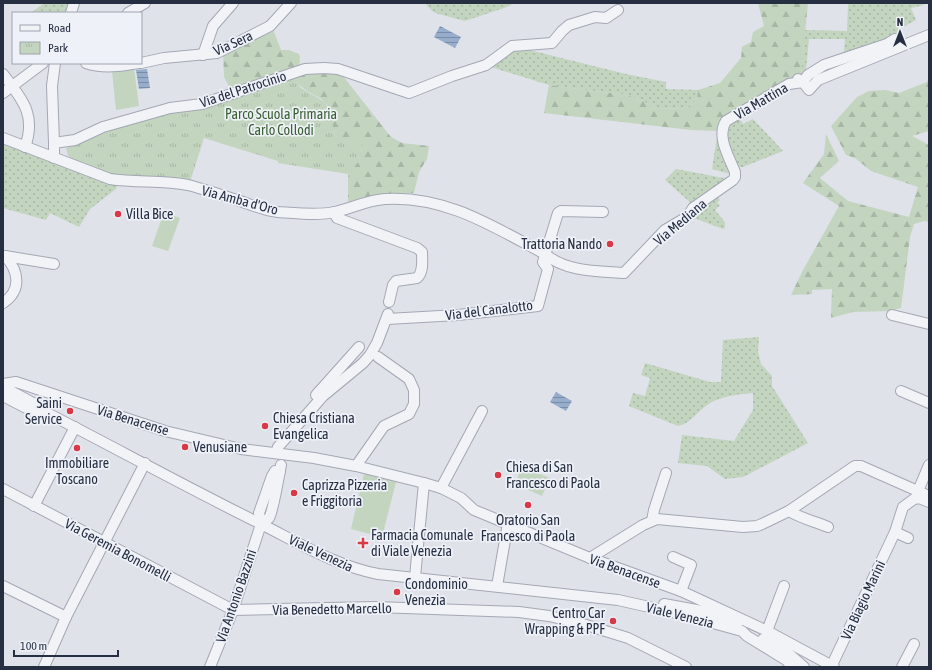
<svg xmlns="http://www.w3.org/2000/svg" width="932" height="670" font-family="'Asap Condensed',sans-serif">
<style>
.grass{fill:url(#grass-dots);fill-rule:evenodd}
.forest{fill:url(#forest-firs)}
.park{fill:url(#park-tufts)}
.pitch{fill:#c3d4bf}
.water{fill:url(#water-rules)}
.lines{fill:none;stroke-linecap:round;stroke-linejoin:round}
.minor-casing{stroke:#a4a8b4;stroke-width:12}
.minor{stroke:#f2f3f7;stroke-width:10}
.poi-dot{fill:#d93946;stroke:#eef1f7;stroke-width:1.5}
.labels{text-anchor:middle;stroke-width:3.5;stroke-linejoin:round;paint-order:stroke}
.street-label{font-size:14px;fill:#262e42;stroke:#eef1f7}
.park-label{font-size:14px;fill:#385f32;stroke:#eef1f7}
.poi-label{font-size:14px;fill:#262e42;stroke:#eef1f7;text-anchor:start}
</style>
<defs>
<pattern id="grass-dots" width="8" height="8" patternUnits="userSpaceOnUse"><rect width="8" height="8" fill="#c3d4bf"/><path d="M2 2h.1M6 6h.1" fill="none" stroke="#a7b6a5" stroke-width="1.8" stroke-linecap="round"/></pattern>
<pattern id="forest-firs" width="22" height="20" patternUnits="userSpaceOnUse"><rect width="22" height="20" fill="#c3d4bf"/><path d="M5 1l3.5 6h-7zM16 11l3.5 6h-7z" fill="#a7b6a5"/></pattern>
<pattern id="park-tufts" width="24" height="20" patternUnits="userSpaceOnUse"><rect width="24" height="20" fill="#c3d4bf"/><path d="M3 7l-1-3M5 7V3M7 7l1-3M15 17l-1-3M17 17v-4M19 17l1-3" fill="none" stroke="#a7b6a5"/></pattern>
<pattern id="water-rules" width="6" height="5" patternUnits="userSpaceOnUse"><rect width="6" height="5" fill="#96adcc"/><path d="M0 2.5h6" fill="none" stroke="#7a8da7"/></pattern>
</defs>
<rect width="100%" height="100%" fill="#dfe2e9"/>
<g class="grass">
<path d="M44 3H70L67 13H31Z"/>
<path d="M426 3H514L507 7 465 21 435 13 427 6Z"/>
<path d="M848 3H923L924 5 911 8 916 20 903 27 887 42 804 76 801 74 805 30 847 31ZM809 39H845L844 52 822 60 806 70Z"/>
<path d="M514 50H529L626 74 666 82V89L698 90 697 99 687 108 655 109 644 101 626 95 549 85 491 67Z"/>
<path d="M739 117 743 124 753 119 783 151 743 167H736L725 139 727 123Z"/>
<path d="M718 131 730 174 712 169Z"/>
<path d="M3 142 118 184 116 189 90 209 79 227 50 213 46 220 3 208Z"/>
<path d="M676 169 729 179V180L691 203 665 180Z"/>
<path d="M716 196 720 200 717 203 720 205 715 210 725 222V228L723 229 694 218 692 215Z"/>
<path d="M759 337 758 351 761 364 772 376V386L808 443 749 474 743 477 725 479 707 466 678 463 682 435 734 441 753 410V393C739 394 723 396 710 403 698 410 692 423 678 426L629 406 633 393 645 396 650 378 641 375 645 363 710 382H721L723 340Z"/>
</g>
<g class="forest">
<path d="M758 3H808L801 74 791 85 721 121 718 131 691 130 544 113 549 85 626 95 644 101 655 109 687 108 697 99 698 90 720 83 741 58 742 47 751 42 753 32 764 26Z"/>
<path d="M272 27 281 50H289L299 54 300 61 298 69 231 90 224 77 223 52Z"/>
<path d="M310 71H339L391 137 402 143 429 146 427 159 419 172 414 193 372 195 348 202V174L353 168 337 137C329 128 333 112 325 102 319 96 304 91 296 82L281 83 279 81Z"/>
<path d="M929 76V131L912 136 929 145V222L924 221 914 224 910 237 901 308 889 311 853 312 831 318 832 289 812 290V294L791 295 802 272 839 206 803 183 824 154 826 134 839 161 820 178 848 201 909 217 918 187 871 171 855 158 846 155 831 126 857 97 869 91 885 90 899 93 927 82Z"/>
</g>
<path class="park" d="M279 81 281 83 296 82 301 88 325 102 331 116 334 133 337 137 361 140C366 154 357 165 348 174L278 163V161L204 138 190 182 120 177 70 158 68 155 66 148 110 130Z"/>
<g class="pitch">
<path d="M134 68 139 106 116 110 112 71Z"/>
<path d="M164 212 180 218 168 251 152 246Z"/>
<path d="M522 467 550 478 542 496 515 484Z"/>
<path d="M364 474 396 482 382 537 351 529Z"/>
</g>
<g class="water">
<path d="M440 26 461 37 455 48 434 37Z"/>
<path d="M147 69 150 88 139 89 136 70Z"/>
<path d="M556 392 572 401 566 411 550 402Z"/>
</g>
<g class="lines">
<g class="minor-casing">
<g id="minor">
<path d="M71 13 74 3"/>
<path d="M128 13 145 3"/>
<path d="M203 55 213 26 233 3"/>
<path d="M86 63C103 69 121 66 139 63"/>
<path d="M141 63 164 58 217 53 270 26 291 3"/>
<path d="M3 74C21 98 37 114 25 147"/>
<path d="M798 79 803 82 809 90 818 80 929 35"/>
<path d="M3 93 43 63"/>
<path d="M3 138 110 179C136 183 163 180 188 185 207 190 225 196 243 202 254 206 266 211 278 212 296 213 317 216 335 212 352 208 368 200 385 199 445 195 494 227 545 254 566 272 598 271 624 273L665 230 687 217 693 208 733 180 735 177V172C729 157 716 136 726 121L789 84 803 82 808 75 824 65 887 44 895 39"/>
<path d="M54 143 52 86 55 63"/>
<path d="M54 158V143L75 140 103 127 170 108 202 104 305 69 324 68 338 69 409 93 452 76 486 65 512 46 552 43 562 31 569 25 595 17 606 18 618 10"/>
<path d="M334 212 337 218 417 248 422 252C422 260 424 272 417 278L396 281 393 285 389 302"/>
<path d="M5 256 54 264"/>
<path d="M3 303C22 290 19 271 5 256"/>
<path d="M892 315 929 324"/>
<path d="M387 319 458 315 538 306 548 269 543 262 558 213 561 211 603 212"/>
<path d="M3 384 16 382 165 431 241 449 314 458 356 466 424 483 441 488 461 498 474 510 590 558 681 591 767 631 834 667"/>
<path d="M3 387 35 404 51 415C121 451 190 489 261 524 299 543 336 566 378 574L618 600 676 613 742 631 747 636 786 660 793 667"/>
<path d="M901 391 929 403"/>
<path d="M316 395 359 347"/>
<path d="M3 396 32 411 47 414"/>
<path d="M276 453 278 447 323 396 363 363 370 355 377 343 388 314"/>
<path d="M356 466 384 426 409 414 414 404V390L409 379 378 357"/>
<path d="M280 472 275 471 272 476 259 513 261 524C264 522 267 520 269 518 273 512 279 475 281 465"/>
<path d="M441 488 482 411"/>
<path d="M3 489 233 610 376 607 519 612 549 616 583 624 628 638 686 667"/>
<path d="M918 491 929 465"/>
<path d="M34 506 75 427"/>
<path d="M789 511C802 519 814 521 828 527"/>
<path d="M652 521 654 510 666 473"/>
<path d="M895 532 908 538"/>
<path d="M673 557 691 565 681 591"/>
<path d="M590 558 643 525 657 519 743 527 757 526 762 524 789 511 855 466H861L929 496"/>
<path d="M415 577 424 483"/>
<path d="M3 586 66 617"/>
<path d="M497 586 508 523"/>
<path d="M664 604 702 611 737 625"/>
<path d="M767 631 784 586"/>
<path d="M763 639 788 653 804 667"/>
<path d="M44 667 66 617 145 463"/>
<path d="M210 667 233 610 261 524"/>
<path d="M831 667 895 532 903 507 914 499 919 498 929 502"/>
<path d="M902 667 914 644"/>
</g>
</g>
<use href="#minor" class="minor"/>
</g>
<g class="poi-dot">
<circle cx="118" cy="214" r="4"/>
<circle cx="610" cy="244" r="4"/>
<circle cx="70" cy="411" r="4"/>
<circle cx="265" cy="426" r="4"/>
<circle cx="185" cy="447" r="4"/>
<circle cx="77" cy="448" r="4"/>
<circle cx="498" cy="475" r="4"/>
<circle cx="294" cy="493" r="4"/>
<circle cx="528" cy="505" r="4"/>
<path d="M361 537h4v4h4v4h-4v4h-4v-4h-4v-4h4z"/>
<circle cx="397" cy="592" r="4"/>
<circle cx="613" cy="621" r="4"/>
</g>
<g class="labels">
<g class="street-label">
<text transform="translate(233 43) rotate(-24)" y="5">Via Sera</text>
<text transform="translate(243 89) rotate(-18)" y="5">Via del Patrocinio</text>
<text transform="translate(761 101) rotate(-30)" y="5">Via Mattina</text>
<text transform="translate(240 200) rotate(15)" y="5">Via Amba d'Oro</text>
<text transform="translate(680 222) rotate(-40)" y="5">Via Mediana</text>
<text transform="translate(489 310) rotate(-7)" y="5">Via del Canalotto</text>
<text transform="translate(133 420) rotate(17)" y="5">Via Benacense</text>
<text transform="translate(118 550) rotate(28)" y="5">Via Geremia Bonomelli</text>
<text transform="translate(321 553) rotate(25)" y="5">Viale Venezia</text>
<text transform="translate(625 571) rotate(20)" y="5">Via Benacense</text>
<text transform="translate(236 596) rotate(-71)" y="5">Via Antonio Bazzini</text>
<text transform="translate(863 600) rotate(-65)" y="5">Via Biagio Marini</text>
<text transform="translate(332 609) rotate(-1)" y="5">Via Benedetto Marcello</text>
<text transform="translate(680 615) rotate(14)" y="5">Viale Venezia</text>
</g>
<g class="park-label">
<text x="281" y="119">Parco Scuola Primaria<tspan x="281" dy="16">Carlo Collodi</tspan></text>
</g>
<g class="poi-label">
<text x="126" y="219">Villa Bice</text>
<text x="602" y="249" text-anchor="end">Trattoria Nando</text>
<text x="62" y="408" text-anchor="end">Saini<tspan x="62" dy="16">Service</tspan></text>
<text x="273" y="423">Chiesa Cristiana<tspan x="273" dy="16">Evangelica</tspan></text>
<text x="193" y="452">Venusiane</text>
<text x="77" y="468" text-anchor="middle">Immobiliare<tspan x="77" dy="16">Toscano</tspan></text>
<text x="506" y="472">Chiesa di San<tspan x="506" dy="16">Francesco di Paola</tspan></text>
<text x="302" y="490">Caprizza Pizzeria<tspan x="302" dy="16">e Friggitoria</tspan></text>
<text x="528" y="525" text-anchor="middle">Oratorio San<tspan x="528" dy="16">Francesco di Paola</tspan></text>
<text x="371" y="540">Farmacia Comunale<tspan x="371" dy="16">di Viale Venezia</tspan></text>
<text x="405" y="589">Condominio<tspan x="405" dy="16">Venezia</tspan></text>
<text x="605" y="618" text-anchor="end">Centro Car<tspan x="605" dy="16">Wrapping &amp; PPF</tspan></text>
</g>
</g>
<rect width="932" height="670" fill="none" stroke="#262e42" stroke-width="8"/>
<rect x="12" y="12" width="130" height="52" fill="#eef1f7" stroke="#9ea3af"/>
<rect x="20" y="25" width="20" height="6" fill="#f2f3f7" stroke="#9ea3af"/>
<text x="48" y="32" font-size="12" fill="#262e42">Road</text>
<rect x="20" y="42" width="20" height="12" fill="url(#park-tufts)" stroke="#9ea3af"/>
<text x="48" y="52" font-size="12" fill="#262e42">Park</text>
<g transform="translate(900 32)" stroke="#eef1f7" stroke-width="3" paint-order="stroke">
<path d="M0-3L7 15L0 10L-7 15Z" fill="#262e42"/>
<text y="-6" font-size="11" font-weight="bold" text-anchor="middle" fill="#262e42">N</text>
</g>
<path d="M14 650v6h104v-6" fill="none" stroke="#262e42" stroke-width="2"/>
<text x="20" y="650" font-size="12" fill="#262e42" stroke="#eef1f7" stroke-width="3" paint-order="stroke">100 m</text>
</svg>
